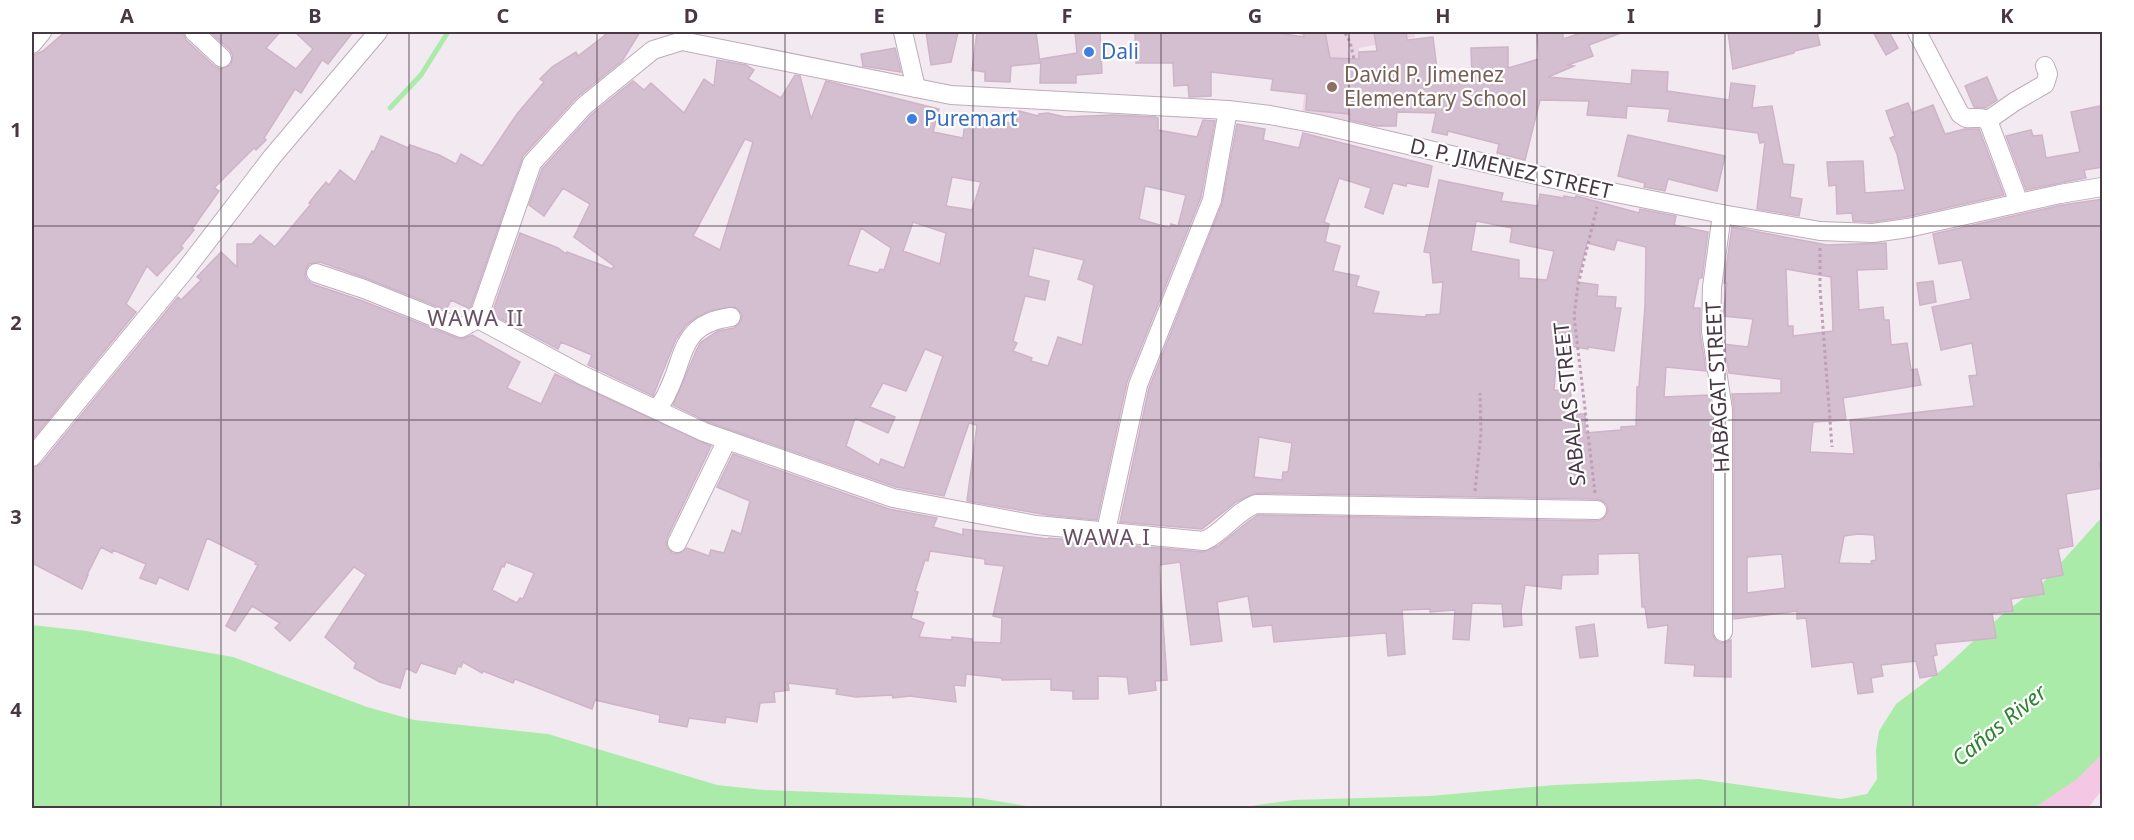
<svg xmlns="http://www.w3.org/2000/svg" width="2134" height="840" font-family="'Noto Sans',sans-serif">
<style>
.education{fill:#ebd4e4}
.sand{fill:#f4c8e4}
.water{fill:#abebaa}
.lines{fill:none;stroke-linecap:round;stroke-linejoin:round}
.stream{stroke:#abebaa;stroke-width:5}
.building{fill:#d4bfd0;stroke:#ceb3c9;stroke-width:1.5;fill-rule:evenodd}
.minor-casing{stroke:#beacba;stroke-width:20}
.path{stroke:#bf9fb7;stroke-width:3;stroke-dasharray:3 3;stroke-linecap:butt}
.minor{stroke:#fff;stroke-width:18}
.grid{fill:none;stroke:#473844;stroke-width:1.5;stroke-opacity:0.55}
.shop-dot{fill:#3f7fe0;stroke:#fff;stroke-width:2}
.education-dot{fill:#8d6e63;stroke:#fff;stroke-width:2}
.labels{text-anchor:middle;stroke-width:4.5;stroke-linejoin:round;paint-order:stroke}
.shop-label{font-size:21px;fill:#366cbe;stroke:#fff;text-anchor:start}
.education-label{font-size:21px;fill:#785e54;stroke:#fff;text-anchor:start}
.street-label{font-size:21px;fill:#473844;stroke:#fff}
.neighbourhood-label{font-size:22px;letter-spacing:1.5px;fill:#685064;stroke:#fff}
.water-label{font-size:22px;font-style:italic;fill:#2f8430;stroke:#fff}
.neatline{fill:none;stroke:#473844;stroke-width:2}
.grid-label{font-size:20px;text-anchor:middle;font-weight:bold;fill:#473844}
</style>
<rect width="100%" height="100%" fill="#f3e9f0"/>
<path class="education" d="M1299 32H1415V37L1359 48 1358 126 1302 115 1308 60Z"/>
<path class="sand" d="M2102 740V790L2088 808H1972Z"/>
<g class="water">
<path d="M2102 517V754L2077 779 2034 808H1237L1294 800 1430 796 1555 785 1699 779 1841 799 1867 794 1877 779 1876 750 1879 731 1896 704 1944 668 2005 612 2039 587Z"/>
<path d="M32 625 86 631 233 657 367 707 414 720 548 734 717 785 765 790 979 798 1038 808H32Z"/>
</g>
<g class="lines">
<path class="stream" d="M390 108 421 75 448 32"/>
</g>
<g class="building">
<path d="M65 32H183L186 40 214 66 220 69 231 65 233 55 230 50 210 32H280L266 48 296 69 313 49 295 32H353L328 64 322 60 301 93 295 89 264 138 266 140 256 150 254 148 214 188 219 191 192 229 194 230 181 246 183 248 157 276 147 266 126 304 136 312 32 440V56L43 51Z"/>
<path d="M607 32H640L622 61 576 98 523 156 470 309 451 300 446 310 368 279 320 262 309 264 306 269 305 275 307 280 312 284 360 300 457 338 462 339 472 335 520 362 507 388 541 404 555 374 711 446 667 538 666 544 672 553 678 554 687 548 709 556 711 550 724 553 732 530 741 534 750 501 717 487 733 454 889 509 937 518 933 527 963 535V529L1049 539V538L1203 552 1218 546 1249 521 1258 515 1597 521 1603 519 1608 511 1607 505 1603 501 1597 499 1256 493 1236 502 1202 529 1120 522 1149 388 1222 204 1237 124 1265 129 1263 140 1299 148 1303 133 1432 166 1428 187 1407 183 1406 186 1393 183 1383 214 1365 207 1371 188 1339 178 1324 222 1329 224 1325 242 1340 246 1333 271 1359 276 1356 286 1379 292 1373 313 1426 317V315L1440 314 1443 282 1433 283 1430 253 1424 252 1439 180 1503 193 1501 201 1538 206 1540 194 1564 198V196L1575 198 1576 196 1639 213 1640 209 1676 216 1674 225 1708 232 1702 278H1699L1693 308H1700V333L1706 371 1666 367 1664 397 1709 395 1712 411V632L1714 638 1718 642 1724 643 1731 640V677L1694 676 1695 665 1665 663 1668 625 1648 628 1645 607H1642L1639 553 1598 554V574L1562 575 1561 589 1525 585 1521 611 1522 625 1504 627 1502 604 1472 603 1469 640 1453 639 1455 610 1430 612V609L1402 610 1405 654 1388 656 1386 633 1274 642 1272 625 1253 627 1248 596 1217 602 1222 641 1191 645 1180 562 1159 565 1167 680 1155 681 1156 690 1129 694 1127 677 1098 676V699H1073V691L1051 690V679L1002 680V678L966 674 965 686 954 685 956 702 910 696 893 698 892 695 856 697 836 694 837 689 788 683 789 690 774 692 775 702 760 703 757 722 726 717 725 723 689 718 687 727 659 722 660 715 595 700 592 709 515 679 513 683 483 671 482 673 463 662 461 667 458 666 455 674 421 663 416 673 406 668 400 688 380 682 354 668 356 663 325 637 366 575 354 567 290 641 275 628 280 623 252 606 235 631 226 626 258 565 255 564 256 562 207 538 188 590 159 577 156 584 140 578 146 564 113 550 112 553 101 547 87 575H88L82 589 32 563V468L41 464 178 297 181 300 201 280 197 277 221 252 237 267V244H252L260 235 275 247 311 204 309 203 316 194 326 182 329 185 340 170 355 182 372 151 374 152 381 136 408 148 410 145 439 155 456 164 461 154 482 166 517 114 544 82 540 79 552 67 576 52 578 56 604 36ZM1476 221 1512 228 1510 242 1554 251 1547 280 1519 278V260L1471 251ZM1617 240 1646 247 1645 306 1639 387H1637L1636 426 1621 427V430L1585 433V414H1570L1571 391 1554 390 1557 350 1569 353 1570 346 1588 349V347L1614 351 1621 308H1615L1616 297 1597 296 1598 285 1577 282 1587 243 1614 250ZM1259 437 1292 443 1288 472H1283L1282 480 1254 477ZM930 551 985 559V564L1004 566 993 616 1002 618 1001 643 972 642V639L952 637V640L919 637 924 623 911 618 918 592 915 591 925 560 928 561ZM506 562 534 573 523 599 520 598 517 603 492 590 502 566 504 567Z"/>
<path d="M926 32H958L951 62 931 65Z"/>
<path d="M977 32H1036L1040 63 1011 66 1010 82 985 81V72L972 70Z"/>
<path d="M1075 32H1100L1102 73 1076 75V83H1040L1041 59 1077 53Z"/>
<path d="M1135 32H1270L1304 37 1303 32H1325L1330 58 1359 59V52L1377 51 1374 32H1406L1407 40 1433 37 1438 77 1472 78 1471 48 1508 47V68L1539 59 1537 32H1563V39L1584 32H1621V33L1589 45 1593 56 1568 65 1574 66 1548 77 1631 84 1632 70 1668 72 1667 91 1729 100 1731 83 1755 86 1752 108 1772 106 1783 164 1794 165 1790 197 1802 199 1799 216 1757 209 1765 142 1760 143 1758 133 1668 121 1670 109 1627 106 1626 118 1587 115 1589 101 1540 100 1525 160 1497 153 1499 144 1448 131 1447 135 1432 132 1436 113 1397 112 1396 126H1376L1350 120V114L1306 110 1307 94 1271 90 1273 79 1211 72V96L1189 97 1188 85 1174 86 1173 63H1136Z"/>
<path d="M1728 32H1817L1820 45 1794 51V53L1733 69Z"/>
<path d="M1873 32H1889L1898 48 1886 55Z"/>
<path d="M895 48 901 72 863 66 861 54Z"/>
<path d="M717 60 746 65 754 70 748 79 781 98 795 75 800 76 811 119 826 81 939 109 933 132 963 138 966 116 1016 124 1019 111 1038 116 1039 114 1048 113 1065 117 1113 115 1155 117 1158 118V130L1197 137 1203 120 1215 121 1201 197 1127 382 1097 520 1048 515 967 501 977 425 969 423 944 496 896 487 708 422 673 405 697 349 701 342 718 331 734 328 741 321 742 314 735 307 709 311 697 317 685 326 676 339 653 396 588 365 592 355 561 342 558 349 492 314 520 233 558 248 566 254 567 252 612 269 614 266 574 237 590 204 563 188 544 216 529 205 542 169 592 114 633 81 644 90 651 83 684 113 704 79 714 86ZM745 139 753 142 720 250 693 236ZM952 177 981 182 972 210 946 206ZM1145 186 1186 195 1178 226 1171 224 1170 228 1139 219ZM913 222 946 233 940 264 903 251ZM861 228 891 248 884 270 880 269 878 273 848 265ZM1034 248 1084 260 1078 279 1094 285 1082 345 1058 337 1048 366 1031 361 1032 358 1013 351 1017 343 1013 341 1025 296 1045 300 1049 281 1028 276ZM925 349 943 356 904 468 881 459 879 465 846 446 855 418 888 433 895 417 870 407 883 383 906 391Z"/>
<path d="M1987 77 1997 100 1985 108 1974 107 1965 86Z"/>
<path d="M1908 103 1912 113 1933 105 1945 134 1965 129H1979L2004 195 1906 217 1872 222 1853 221 1852 213 1837 214 1836 185 1829 186 1827 162 1863 161 1865 193 1905 190 1897 154 1890 138 1895 136 1886 111Z"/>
<path d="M2100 106 2103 118V167L2084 170 2086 178 2026 190 2006 136 2031 130 2033 136 2042 135 2046 158 2080 152 2071 112Z"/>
<path d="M1628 135 1725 156 1717 191 1668 179 1665 191 1644 187 1645 183 1618 176Z"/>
<path d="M2103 199V463H2099L2103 488 2066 494 2073 546 2058 549 2063 575 2041 579 2044 594 2011 599 2013 611 1992 613 1996 638 1935 644 1937 655 1933 656 1937 675 1920 678 1916 661 1881 665 1883 676 1871 678 1873 692 1858 694 1853 662 1812 667 1806 618 1797 619V611L1734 619V410L1732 394 1781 393V379L1729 373 1724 344 1748 347 1753 319 1723 316 1727 283H1724L1732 227 1827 245 1886 243 1887 269 1857 270 1859 310 1883 307 1884 320H1889L1891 345 1907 343 1911 370 1917 369 1921 385 1843 398 1846 420 1813 422 1810 452 1854 454 1850 420 1974 406 1969 376 1977 375 1972 343 1941 350 1932 307 1971 299 1962 260 1939 264 1933 234 2062 205ZM1786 269 1831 277 1833 331 1793 336V326H1788ZM1858 534 1874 535 1876 560 1871 561 1872 564 1839 563 1844 536ZM1782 554 1785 588 1747 593V557Z"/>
<path d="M1933 281 1936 302 1920 305 1917 283Z"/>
<path d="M1594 624 1598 656 1580 658 1576 627Z"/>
</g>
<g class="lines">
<g class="minor-casing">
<g id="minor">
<path d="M194 32 222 58"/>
<path d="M903 32 916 88"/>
<path d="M1917 32 1960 114 1966 118C1976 119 1982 115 1989 123L2019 203"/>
<path d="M32 44 42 32"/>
<path d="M1987 121 2014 102 2045 84 2048 74 2045 66"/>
<path d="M1722 214 1712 287 1711 331 1723 410V632"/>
<path d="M316 273 364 289 461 328 478 319"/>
<path d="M657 409C660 404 665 399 667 393 686 356 679 324 731 317"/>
<path d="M32 457 183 273 272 157 378 32"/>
<path d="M1597 510 1256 504C1236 511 1224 532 1204 541L1036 525 893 498 704 432 582 375 478 319 532 163 584 106 653 50 682 41 951 95 1228 110 1270 115 1318 124 1601 190 1722 214 1820 231 1873 233 1908 228 2060 194 2102 187"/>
<path d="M1106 531 1138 385 1212 200 1228 110"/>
<path d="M677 543 727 440"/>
</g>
</g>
<g class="path">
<path d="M1345 33 1350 42 1354 59"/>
<path d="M1820 248V288L1832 447"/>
<path d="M1475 491 1481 433 1480 393"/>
<path d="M1595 493 1574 316 1578 285 1597 207"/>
</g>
<use href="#minor" class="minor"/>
</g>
<path class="grid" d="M221 32V808M409 32V808M597 32V808M785 32V808M973 32V808M1161 32V808M1349 32V808M1537 32V808M1725 32V808M1913 32V808M32 226H2102M32 420H2102M32 614H2102"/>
<g class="shop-dot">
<circle cx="1089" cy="52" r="6"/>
<circle cx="912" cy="119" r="6"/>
</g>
<circle class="education-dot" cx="1332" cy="87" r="6"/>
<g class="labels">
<g class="shop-label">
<text x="1101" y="59">Dali</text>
<text x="924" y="126">Puremart</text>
</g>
<g class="education-label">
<text x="1344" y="82">David P. Jimenez<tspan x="1344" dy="24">Elementary School</tspan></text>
</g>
<g class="street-label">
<text transform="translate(1511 169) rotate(13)" y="7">D. P. JIMENEZ STREET</text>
<text transform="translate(1718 387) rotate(-93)" y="7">HABAGAT STREET</text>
<text transform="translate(1570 404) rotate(-96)" y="7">SABALAS STREET</text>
</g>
<g class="neighbourhood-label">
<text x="476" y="326">WAWA II</text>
<text x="1107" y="545">WAWA I</text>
</g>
<g class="water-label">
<text transform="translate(1999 725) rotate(-39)" y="8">Cañas River</text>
</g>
</g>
<rect width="2134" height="840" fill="none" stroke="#ffffff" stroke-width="66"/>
<rect x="33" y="33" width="2068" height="774" class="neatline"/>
<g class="grid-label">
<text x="127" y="23">A</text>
<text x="315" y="23">B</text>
<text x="503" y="23">C</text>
<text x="691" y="23">D</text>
<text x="879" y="23">E</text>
<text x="1067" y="23">F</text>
<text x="1255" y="23">G</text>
<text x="1443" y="23">H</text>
<text x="1631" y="23">I</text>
<text x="1819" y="23">J</text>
<text x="2007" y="23">K</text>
<text x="16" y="137">1</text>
<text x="16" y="330">2</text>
<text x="16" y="524">3</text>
<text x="16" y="717">4</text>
</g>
</svg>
